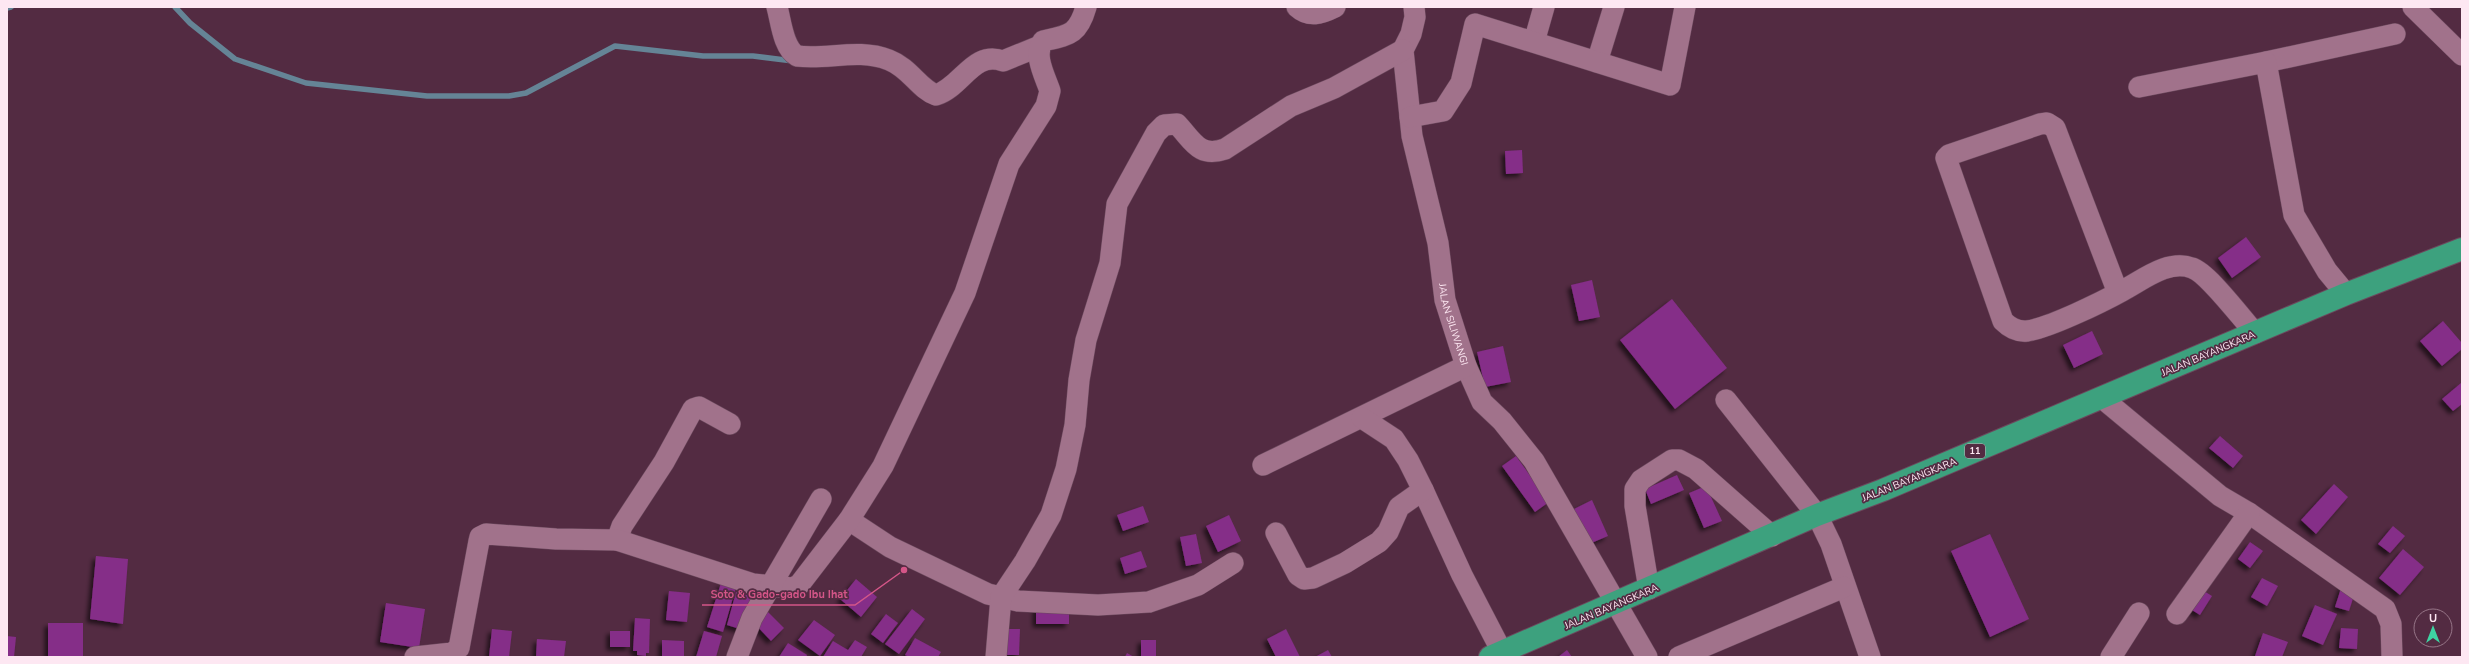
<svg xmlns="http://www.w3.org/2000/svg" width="2469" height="664" font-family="'Nunito Sans',sans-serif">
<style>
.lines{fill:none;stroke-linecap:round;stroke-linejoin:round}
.stream{stroke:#658496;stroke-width:5.5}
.building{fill:#852d88;filter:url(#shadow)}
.minor-casing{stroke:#6b495d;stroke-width:22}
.highway-casing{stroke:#6b495d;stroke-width:24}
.minor{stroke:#a1728b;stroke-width:21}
.highway{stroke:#3da17e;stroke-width:22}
.labels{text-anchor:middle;stroke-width:3.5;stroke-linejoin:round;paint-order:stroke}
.shield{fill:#532b42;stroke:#caafbd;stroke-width:1}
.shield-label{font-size:9px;font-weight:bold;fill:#fde7f2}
.street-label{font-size:10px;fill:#fde7f2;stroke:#532b42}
.leader{fill:none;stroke:#d45688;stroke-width:1.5}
.callout-dot{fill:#d45688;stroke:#532b42;stroke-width:1.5}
.callout-label{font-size:11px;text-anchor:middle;font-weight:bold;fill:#d45688;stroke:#532b42;stroke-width:3.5;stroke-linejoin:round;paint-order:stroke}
</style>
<defs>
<filter id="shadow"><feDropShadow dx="-3.5" dy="3.5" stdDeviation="2" flood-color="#0009"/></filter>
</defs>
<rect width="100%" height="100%" fill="#532b42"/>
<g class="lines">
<g class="stream">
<path d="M175 7 190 23 235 59 306 83 427 96H509L526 93 615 46 703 56H753L793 61"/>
<path d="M7 8 11 7"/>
</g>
</g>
<g class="building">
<path d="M1522 150 1523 173 1506 174 1505 151Z"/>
<path d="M2246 237 2261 257 2232 278 2218 258Z"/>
<path d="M1592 280 1600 317 1579 321 1571 285Z"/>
<path d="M1672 299 1727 368 1675 409 1620 340Z"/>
<path d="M2443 321 2462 343V349L2442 366 2420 341Z"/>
<path d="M2092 331 2103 354 2074 368 2063 345Z"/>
<path d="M1503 346 1511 382 1485 387 1477 352Z"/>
<path d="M2461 383 2462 404 2453 411 2442 399Z"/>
<path d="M2220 436 2243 456 2233 468 2209 448Z"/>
<path d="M1516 456 1549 502 1535 512 1502 466Z"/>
<path d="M1677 475 1684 490 1651 504 1645 489Z"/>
<path d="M2334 484 2348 497 2316 534 2301 520Z"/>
<path d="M1706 486 1722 521 1704 528 1689 493Z"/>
<path d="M1592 500 1608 536 1589 544 1574 509Z"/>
<path d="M1143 506 1149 522 1123 531 1117 515Z"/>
<path d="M1229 515 1241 541 1218 552 1206 526Z"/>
<path d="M2393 526 2405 536 2390 553 2378 544Z"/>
<path d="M1196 534 1202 563 1186 566 1180 537Z"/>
<path d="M1990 534 2029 619 1990 637 1951 551Z"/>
<path d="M2250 542 2263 551 2250 568 2238 559Z"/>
<path d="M2403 549 2424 567 2400 595 2379 578Z"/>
<path d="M1141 551 1147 567 1125 574 1120 558Z"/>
<path d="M96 556 128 559 123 624 90 619Z"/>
<path d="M2262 578 2278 586 2267 606 2251 597Z"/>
<path d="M856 579 877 597 861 617 840 599Z"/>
<path d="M721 583 736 587 723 632 707 627Z"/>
<path d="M2342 585 2356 589 2349 611 2335 607Z"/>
<path d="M2199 588 2212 596 2200 615 2187 607Z"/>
<path d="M669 591 690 593 687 622 666 620Z"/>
<path d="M736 592 753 597 743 630 727 625Z"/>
<path d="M386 603 425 609 419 648 380 642Z"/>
<path d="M1069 605V624H1036V606Z"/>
<path d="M2315 605 2337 614 2323 645 2302 636Z"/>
<path d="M912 609 925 619 899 654 885 644Z"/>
<path d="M767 611 784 628 771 641 754 623Z"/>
<path d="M886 614 898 623 883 643 871 634Z"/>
<path d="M635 618 650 619 649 653H646V656L637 655V651H633Z"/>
<path d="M814 620 835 635 820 656 798 640Z"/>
<rect x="48" y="623" width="35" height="34"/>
<path d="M2341 628 2358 629 2357 649 2339 648Z"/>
<path d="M492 629 512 631 509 657H489Z"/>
<path d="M1000 629H1020L1019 655H1000Z"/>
<path d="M1286 629 1300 657H1276L1267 639Z"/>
<rect x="610" y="631" width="20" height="16"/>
<path d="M704 631 722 636 716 657H696Z"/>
<path d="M2263 633 2288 642 2282 657 2255 656Z"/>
<path d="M7 636 16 637 14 657H7Z"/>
<path d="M915 638 941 652 938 657H909L905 655Z"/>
<path d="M537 639 566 641 564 657H536Z"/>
<path d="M662 640 684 641V657H662Z"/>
<path d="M855 640 867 647 861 657H823L833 641 848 650Z"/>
<rect x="1141" y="640" width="15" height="17"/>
<path d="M788 643 807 655 806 657H779Z"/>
<path d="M1328 650 1332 657H1315Z"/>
<path d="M1567 650 1572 657H1558Z"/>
<path d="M1127 653 1134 657H1125Z"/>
</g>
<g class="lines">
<g class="minor-casing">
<g id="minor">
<path d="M777 7C781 21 783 48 797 56 828 60 858 48 889 60 910 68 919 89 936 95 962 87 973 50 1003 61L1040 46"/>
<path d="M1297 7C1309 18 1321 14 1335 7"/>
<path id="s1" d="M1414 7 1415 17 1411 34 1403 50 1412 136 1438 243 1445 300 1466 366 1482 402 1502 421 1534 461 1647 657"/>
<path d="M2413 7 2462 55"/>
<path d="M1534 42 1544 7"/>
<path d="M1597 62 1614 7"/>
<path d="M2266 62 2395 34"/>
<path d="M2139 87 2266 62 2294 215 2327 271 2346 294"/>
<path d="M1410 117 1443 111 1461 83 1475 24 1670 85 1685 7"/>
<path d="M2118 293 2055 128 2047 123 2040 124 1949 155 1946 158 2003 321C2010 328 2017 332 2027 331 2049 328 2102 302 2122 291 2143 280 2168 259 2192 268 2207 272 2243 320 2255 333"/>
<path d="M2102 398 2220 496 2249 513 2385 609 2391 624 2392 657"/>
<path d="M1726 400 1817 515 1831 544 1870 657"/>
<path d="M1263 465 1466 366"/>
<path d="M1423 490 1462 575 1502 652"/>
<path d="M849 520 890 547 988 594 1018 601 1098 605 1149 602 1198 585 1233 563"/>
<path d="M1276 533 1298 575 1304 579 1313 578 1345 563 1379 542 1388 532 1399 507 1423 490 1408 460 1394 439 1362 418"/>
<path d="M617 540 622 526 664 462 693 409 699 407 730 424"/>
<path d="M1649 589 1635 506V489L1641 480 1672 460H1679L1696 469 1772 536"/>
<path d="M2177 614 2249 513"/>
<path d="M415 657 452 653 459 648 479 541 480 537 486 534 556 539 617 540 753 584 792 588 799 585 849 520 883 466 965 293 1009 164 1046 106 1050 91C1045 76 1033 55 1043 41 1069 35 1078 35 1086 7"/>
<path d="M737 657 752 618 821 499"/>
<path d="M996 657 1001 597 1025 561 1051 515 1066 469 1075 425 1079 380 1086 340 1110 263 1117 204 1156 133 1164 125 1177 124C1193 141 1199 158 1225 149L1291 106 1334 88 1403 50"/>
<path d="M1679 657 1844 587"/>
<path d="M2111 657 2139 613"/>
</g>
</g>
<g class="highway-casing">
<path id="highway" d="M1490 657 1817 515 1883 490 2346 294 2462 249"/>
</g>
<use href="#minor" class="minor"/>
<use href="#highway" class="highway"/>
</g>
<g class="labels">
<rect class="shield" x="1965" y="444" width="20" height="14" rx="3"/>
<g class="shield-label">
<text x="1975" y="454">11</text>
</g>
<g class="street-label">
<text dy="4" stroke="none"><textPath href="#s1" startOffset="325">JALAN SILIWANGI</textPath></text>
<text transform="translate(2208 353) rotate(-23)" y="4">JALAN BAYANGKARA</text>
<text transform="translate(1909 479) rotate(-22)" y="4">JALAN BAYANGKARA</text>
<text transform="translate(1611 606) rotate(-23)" y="4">JALAN BAYANGKARA</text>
</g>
</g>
<path class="leader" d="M904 570L855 605H702"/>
<circle class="callout-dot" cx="904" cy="570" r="4"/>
<g class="callout-label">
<text x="779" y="598">Soto &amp; Gado-gado Ibu Ihat</text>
</g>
<rect width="2469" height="664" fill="none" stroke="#fde7f2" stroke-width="16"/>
<g transform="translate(2433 628)"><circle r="19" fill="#532b42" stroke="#977688"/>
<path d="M0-3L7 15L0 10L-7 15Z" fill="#3ed4a2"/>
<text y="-6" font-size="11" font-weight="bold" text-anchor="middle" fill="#fde7f2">U</text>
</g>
</svg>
